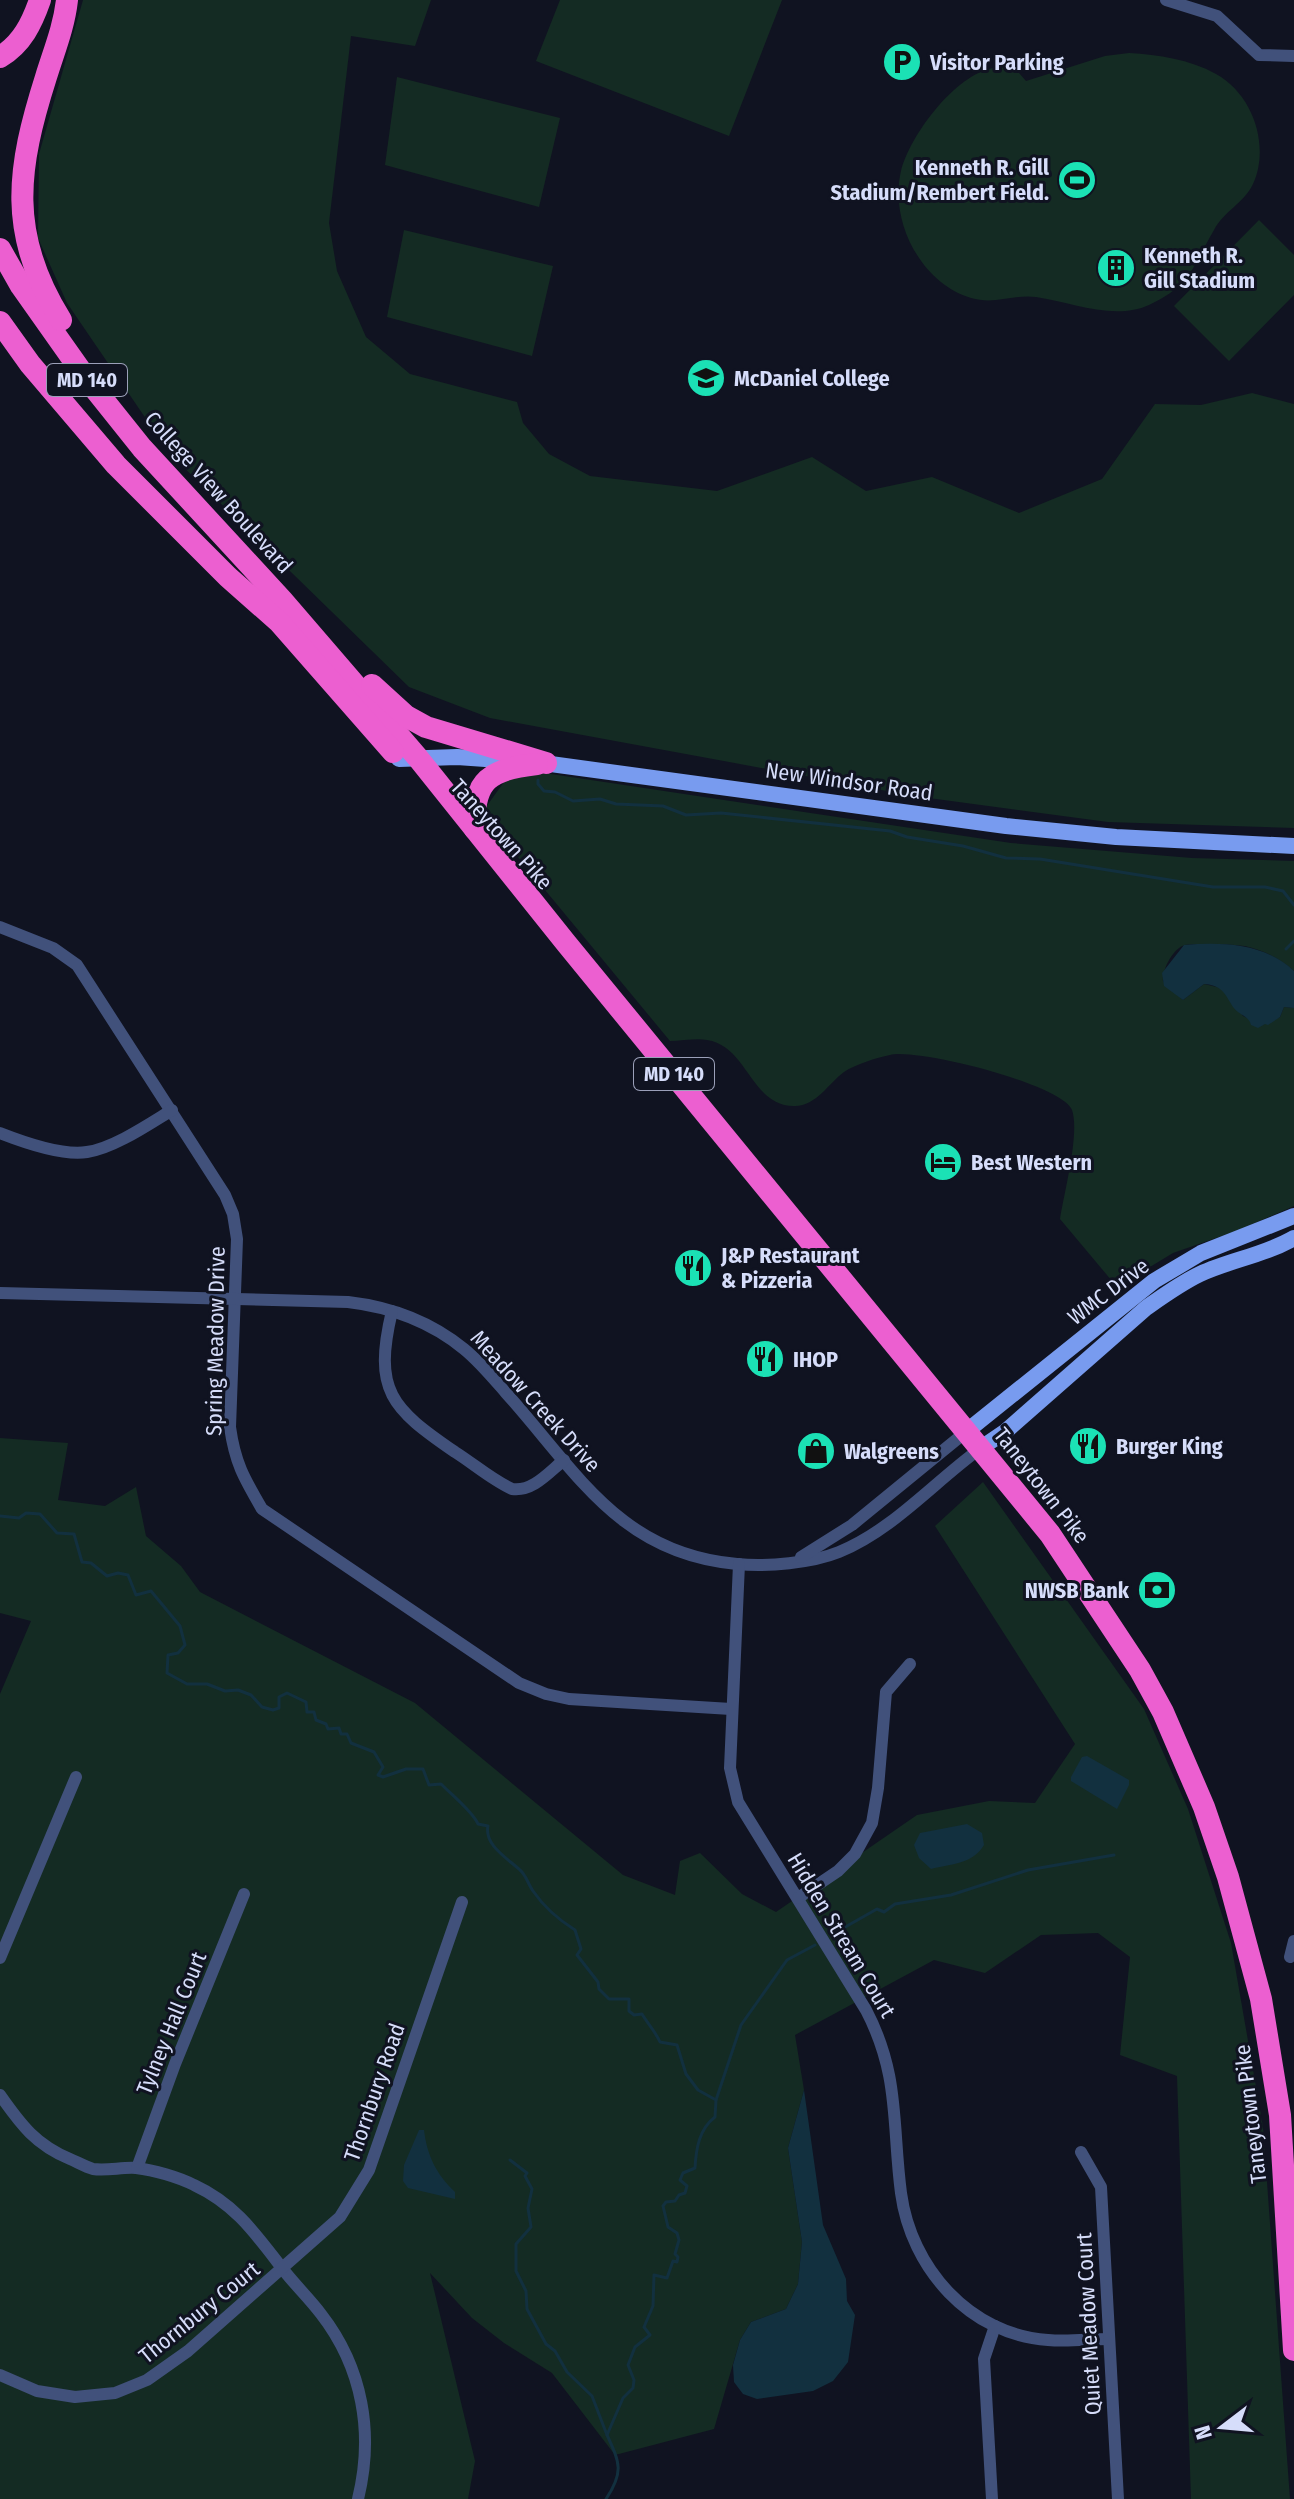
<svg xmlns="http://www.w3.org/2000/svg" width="1294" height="2499" font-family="'Fira Sans Condensed',sans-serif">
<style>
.green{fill:#142b23}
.water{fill:#12303f}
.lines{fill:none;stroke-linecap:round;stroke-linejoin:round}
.stream{stroke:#12303f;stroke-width:3}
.street{stroke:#41517b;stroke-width:12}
.secondary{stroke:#789bef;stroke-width:16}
.highway{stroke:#ec5fd0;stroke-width:22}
.labels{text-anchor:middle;stroke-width:6;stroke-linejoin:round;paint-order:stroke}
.shield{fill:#101321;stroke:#9ba0b9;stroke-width:2}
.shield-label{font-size:20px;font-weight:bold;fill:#d6ddfa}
.poi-label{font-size:22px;font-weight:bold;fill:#d6ddfa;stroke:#101321;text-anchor:start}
.street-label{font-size:22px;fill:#d6ddfa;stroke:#101321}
</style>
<rect width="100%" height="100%" fill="#101321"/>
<g class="green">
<path d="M83 0H431L415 46 351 36 329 223 337 271 366 337 410 374 517 402 523 423 549 454 590 476 717 491 812 457 866 491 932 477 1019 513 1102 479 1155 404 1201 405 1252 393 1294 404V828L1108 822 914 796 490 718 409 687 170 454 67 303 38 238 39 154Z"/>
<path d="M560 0H782L729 136 536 61Z"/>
<path d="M1129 53C1159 55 1189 59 1216 74 1254 95 1270 147 1253 184 1244 203 1223 212 1214 230 1192 267 1193 284 1149 305 1114 321 1071 302 1036 297 1014 294 995 305 971 298 921 283 889 221 901 171 910 136 952 79 989 69 996 67 1006 67 1013 66L1026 81 1105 56Z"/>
<path d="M397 77 560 118 539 207 385 165Z"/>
<path d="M1259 220 1294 255V295L1229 361 1174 306Z"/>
<path d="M404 230 553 266 532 356 387 317Z"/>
<path d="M531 771 1011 843 1192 858 1294 861V971C1282 960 1265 951 1249 947 1240 944 1194 943 1185 945 1173 948 1162 970 1163 981L1183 1000 1204 984 1221 988 1243 1016 1262 1025 1280 1017 1284 1007 1294 1008V1206L1239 1230 1173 1253 1117 1287 1060 1219C1064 1193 1080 1133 1072 1110 1062 1084 916 1048 890 1055 876 1058 856 1064 844 1072 829 1083 816 1106 795 1106 751 1107 748 1046 707 1040 696 1038 682 1041 670 1041L492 826 486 807 509 775Z"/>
<path d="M0 1438 68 1443 58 1500 105 1506 136 1487 146 1536 181 1566 200 1592 415 1703 623 1875 675 1895 680 1861 700 1853 742 1894 776 1912 917 1815 989 1801 1035 1803 1075 1744 935 1526 983 1482 1144 1709 1188 1809 1231 1943 1263 2127 1290 2499H1191L1177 2076 1120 2055 1130 1957 1098 1933 1041 1935 985 1973 934 1960 795 2035 804 2090 788 2148 802 2242 798 2284 786 2309 751 2322 740 2340 714 2429 615 2455 552 2373 504 2343 472 2318 430 2273 475 2461 468 2499H0V1694L31 1621 0 1613Z"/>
</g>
<g class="water">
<path d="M1184 945C1222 942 1265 943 1294 971V1008L1284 1007 1280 1017 1268 1025 1265 1024 1258 1028 1251 1025C1249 1016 1239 1015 1233 1007 1225 994 1222 985 1204 984L1183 1000 1164 986 1162 973Z"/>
<path d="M1087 1756 1129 1780V1785L1117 1809 1071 1781V1777L1082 1757Z"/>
<path d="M967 1824 982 1833 984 1845C973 1864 951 1864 931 1869L919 1858 914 1845 920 1833Z"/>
<path d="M804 2090 823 2225 846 2279 847 2301 855 2315 848 2362 833 2381 813 2391 757 2399 743 2394 734 2382 733 2365 740 2340 751 2322 786 2309 798 2284 802 2242 788 2148Z"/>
<path d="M419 2130H424C427 2155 436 2174 455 2192V2199L408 2188 403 2181 404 2165Z"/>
</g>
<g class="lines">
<g class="stream">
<path d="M538 780V784L544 791 555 792 573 801 600 799 616 804 663 806 686 815 721 813 890 831 907 837 963 846 1006 858 1040 859 1213 887H1265L1283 891 1294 905"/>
<path d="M1286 949 1294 941"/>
<path d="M0 1516 19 1518 26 1513 40 1514 57 1533 74 1534 82 1562 91 1563 107 1576 118 1573 128 1575 136 1595 151 1591 180 1626 185 1645 178 1653 168 1655 167 1673 187 1684H207L225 1691 238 1690 251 1695 262 1707 273 1710 279 1708V1697L287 1693 306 1702 307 1712H314L316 1720 326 1724 328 1729 339 1728 341 1734H347L351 1743 374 1752 383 1767 378 1775 383 1777 406 1769H423L429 1785 441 1784C452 1795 473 1812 478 1824L488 1826C484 1845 507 1858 520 1870 526 1875 528 1884 533 1891 544 1907 559 1920 575 1930L581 1949 577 1955 598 1982 599 1989 609 1999H629V2011L634 2015 642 2014C648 2024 655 2031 660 2042L677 2045 686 2074 698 2090 716 2100"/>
<path d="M831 1935 877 1909 884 1912 895 1904 951 1895 1028 1870 1114 1855"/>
<path d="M510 2160 527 2173 525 2176 532 2189 528 2208 531 2227 516 2244V2271L526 2291 527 2309 546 2344 555 2351 567 2372 592 2396 607 2435"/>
<path d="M606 2499C624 2472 620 2463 607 2435L623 2398 633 2388 634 2380 628 2365 635 2347 650 2335 644 2327 653 2306 654 2275 667 2278 673 2261 677 2262 678 2257 675 2254 679 2240 677 2233 668 2227 663 2206 666 2202 675 2201 679 2195 685 2193 687 2186 680 2180 683 2173 695 2168C696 2149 699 2129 715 2117L716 2100 741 2025 787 1960 815 1945"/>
</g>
<g class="street">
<path d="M1166 0 1217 16 1259 55 1294 56"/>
<path d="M0 927 53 948 77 965 225 1195 233 1214 237 1239 230 1427C235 1463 244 1478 262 1509L519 1683 546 1694 569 1699 731 1709"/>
<path d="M0 1133C23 1142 63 1156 87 1152 114 1148 149 1124 172 1110"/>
<path d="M0 1293 348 1302C391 1307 431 1322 464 1349 480 1362 493 1378 506 1393 577 1472 620 1554 737 1564 767 1567 812 1563 839 1552 893 1530 934 1482 981 1448"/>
<path d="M392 1311C373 1391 391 1408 455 1452 474 1464 492 1480 512 1489 533 1492 549 1472 564 1460"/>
<path d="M801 1557 852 1525 967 1431"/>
<path d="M739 1564 730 1768 738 1802 866 2010C900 2075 892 2124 901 2193 911 2268 970 2335 1048 2340 1068 2342 1089 2339 1109 2339"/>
<path d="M798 1898 838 1871 855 1854 872 1823 878 1788 886 1692 910 1664"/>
<path d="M1290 1957 1294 1941"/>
<path d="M0 1958 76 1777"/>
<path d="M0 2095C21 2125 36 2145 70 2159 77 2162 86 2167 93 2169 107 2171 122 2167 136 2168 154 2170 178 2177 194 2185 235 2204 255 2233 282 2268 294 2284 309 2298 321 2314 363 2368 374 2434 358 2499"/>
<path d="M1081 2152 1101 2187 1118 2499"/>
<path d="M137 2168 175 2064 244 1894"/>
<path d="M0 2375 37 2391 75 2397 115 2393 147 2380 188 2351 340 2217 369 2170 462 1902"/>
<path d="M992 2499 984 2359 995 2326"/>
</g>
<g class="secondary">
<path d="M399 759 457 757 513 761"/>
<path d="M536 762 1006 826 1116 837 1294 846"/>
<path d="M967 1431 1154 1281 1201 1253 1294 1216"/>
<path d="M981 1448 1006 1431 1146 1308C1163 1296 1181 1283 1200 1274 1230 1260 1265 1255 1294 1238"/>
</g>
<g class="highway">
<path d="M0 57C22 44 32 23 40 0"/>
<path d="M0 249 21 286 86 378 142 448 282 600 418 758 566 943 1050 1534 1140 1670 1163 1712 1204 1807 1228 1877 1261 1999 1280 2115 1294 2350"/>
<path d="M61 320C7 234 17 168 46 77 54 51 64 27 67 0"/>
<path d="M0 322 30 364 116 465 228 577 279 622 393 752"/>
<path d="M372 685 406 716 426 727 546 763"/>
<path d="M475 829C472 779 491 769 537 764"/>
</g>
</g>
<defs>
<g id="parking-disc" transform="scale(2)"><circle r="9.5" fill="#1be1b5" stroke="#101321"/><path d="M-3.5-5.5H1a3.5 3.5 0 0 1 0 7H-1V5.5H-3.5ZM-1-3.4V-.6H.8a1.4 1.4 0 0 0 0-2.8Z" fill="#111"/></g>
<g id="stadium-disc" transform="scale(2)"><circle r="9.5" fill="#1be1b5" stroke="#101321"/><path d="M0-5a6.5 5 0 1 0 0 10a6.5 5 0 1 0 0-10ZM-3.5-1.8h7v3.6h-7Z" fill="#111"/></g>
<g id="building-disc" transform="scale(2)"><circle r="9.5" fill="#1be1b5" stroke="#101321"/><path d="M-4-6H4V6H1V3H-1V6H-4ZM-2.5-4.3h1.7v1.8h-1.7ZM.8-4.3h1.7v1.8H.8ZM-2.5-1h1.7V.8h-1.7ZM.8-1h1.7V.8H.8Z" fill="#111"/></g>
<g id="university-disc" transform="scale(2)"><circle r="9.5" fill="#1be1b5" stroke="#101321"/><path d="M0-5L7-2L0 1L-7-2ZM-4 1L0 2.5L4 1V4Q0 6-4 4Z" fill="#111"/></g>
<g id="hotel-disc" transform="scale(2)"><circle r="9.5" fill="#1be1b5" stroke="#101321"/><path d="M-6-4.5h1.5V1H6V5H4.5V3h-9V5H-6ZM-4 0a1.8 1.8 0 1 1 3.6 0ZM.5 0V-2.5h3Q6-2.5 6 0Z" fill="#111"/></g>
<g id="restaurant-disc" transform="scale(2)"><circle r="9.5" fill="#1be1b5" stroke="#101321"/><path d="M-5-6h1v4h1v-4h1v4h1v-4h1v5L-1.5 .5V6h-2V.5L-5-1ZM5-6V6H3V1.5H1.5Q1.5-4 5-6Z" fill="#111"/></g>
<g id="shop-disc" transform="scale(2)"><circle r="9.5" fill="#1be1b5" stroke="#101321"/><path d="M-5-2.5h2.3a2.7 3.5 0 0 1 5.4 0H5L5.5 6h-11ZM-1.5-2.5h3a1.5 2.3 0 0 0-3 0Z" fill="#111"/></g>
<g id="bank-disc" transform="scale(2)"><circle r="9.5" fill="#1be1b5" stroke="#101321"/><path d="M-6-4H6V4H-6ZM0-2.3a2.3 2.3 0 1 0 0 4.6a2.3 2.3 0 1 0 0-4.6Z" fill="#111"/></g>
</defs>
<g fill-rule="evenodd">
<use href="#parking-disc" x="902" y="62"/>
<use href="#stadium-disc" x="1077" y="180"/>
<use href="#building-disc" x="1116" y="268"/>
<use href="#university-disc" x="706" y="378"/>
<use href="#hotel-disc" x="943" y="1162"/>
<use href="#restaurant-disc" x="693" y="1268"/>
<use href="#restaurant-disc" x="765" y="1359"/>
<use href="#restaurant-disc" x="1088" y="1446"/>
<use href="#shop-disc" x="816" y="1451"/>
<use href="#bank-disc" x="1157" y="1590"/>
</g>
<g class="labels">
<g class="shield">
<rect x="47" y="364" width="80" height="32" rx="6"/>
<rect x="634" y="1058" width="80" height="32" rx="6"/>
</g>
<g class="shield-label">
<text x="87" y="387">MD 140</text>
<text x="674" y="1081">MD 140</text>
</g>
<g class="poi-label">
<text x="930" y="70">Visitor Parking</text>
<text x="1049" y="175" text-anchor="end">Kenneth R. Gill<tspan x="1049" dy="25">Stadium/Rembert Field.</tspan></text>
<text x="1144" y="263">Kenneth R.<tspan x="1144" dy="25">Gill Stadium</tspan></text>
<text x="734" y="386">McDaniel College</text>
<text x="971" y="1170">Best Western</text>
<text x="721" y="1263">J&amp;P Restaurant<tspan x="721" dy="25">&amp; Pizzeria</tspan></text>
<text x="793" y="1367">IHOP</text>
<text x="1116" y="1454">Burger King</text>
<text x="844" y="1459">Walgreens</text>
<text x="1129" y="1598" text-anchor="end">NWSB Bank</text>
</g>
<g class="street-label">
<text transform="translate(219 492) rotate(48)" y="8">College View Boulevard</text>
<text transform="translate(849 781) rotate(8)" y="8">New Windsor Road</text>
<text transform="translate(502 834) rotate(48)" y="8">Taneytown Pike</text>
<text transform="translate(1108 1291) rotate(-37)" y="8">WMC Drive</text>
<text transform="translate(215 1341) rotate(-89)" y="8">Spring Meadow Drive</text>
<text transform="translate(536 1401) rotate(48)" y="8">Meadow Creek Drive</text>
<text transform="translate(1042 1485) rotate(52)" y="8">Taneytown Pike</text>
<text transform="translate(842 1935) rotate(59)" y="8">Hidden Stream Court</text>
<text transform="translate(171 2023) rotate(-68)" y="8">Tylney Hall Court</text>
<text transform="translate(374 2092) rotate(-71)" y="8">Thornbury Road</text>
<text transform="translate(1250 2114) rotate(-97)" y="8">Taneytown Pike</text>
<text transform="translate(199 2312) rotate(-39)" y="8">Thornbury Court</text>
<text transform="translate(1088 2324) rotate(-93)" y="8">Quiet Meadow Court</text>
</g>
</g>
<g transform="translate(1222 2427) rotate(254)" stroke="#101321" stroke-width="6" paint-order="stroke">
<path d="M0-6L14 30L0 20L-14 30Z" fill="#d6ddfa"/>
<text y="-12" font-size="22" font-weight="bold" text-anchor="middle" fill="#d6ddfa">N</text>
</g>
</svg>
